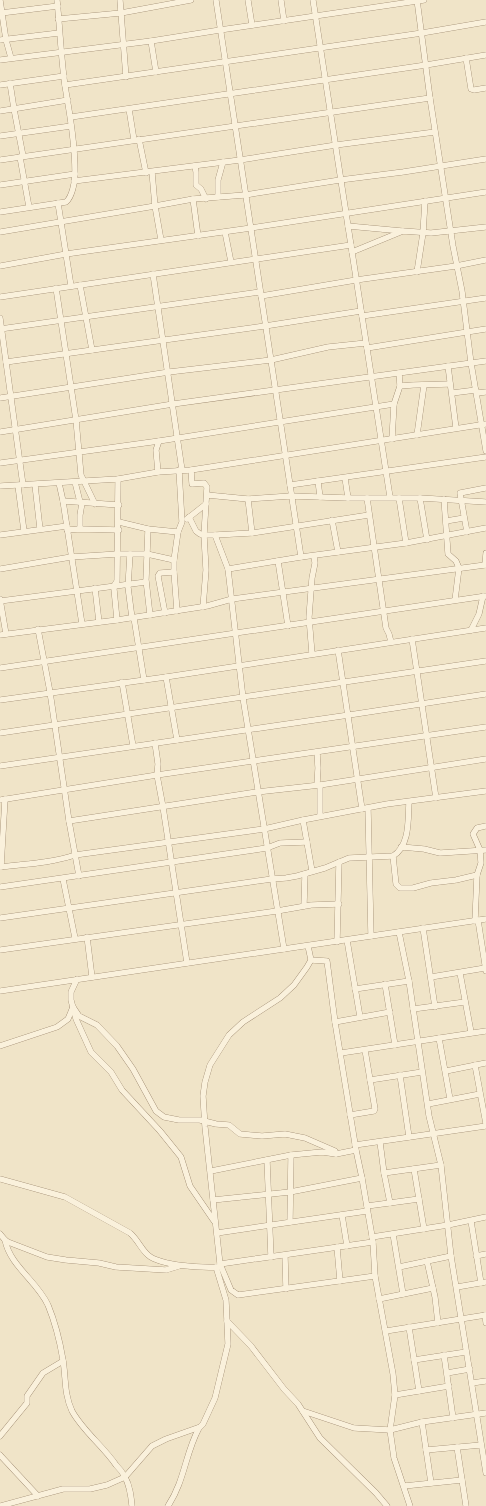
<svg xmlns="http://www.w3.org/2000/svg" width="486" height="1506" font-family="'PT Serif',serif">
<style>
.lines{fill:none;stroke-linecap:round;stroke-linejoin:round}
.minor-casing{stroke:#8d765c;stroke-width:6}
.minor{stroke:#faf1dc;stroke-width:5.5}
</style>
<rect width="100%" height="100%" fill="#f0e4c8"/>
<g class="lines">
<g class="minor-casing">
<g id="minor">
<path d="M0 0 6 40 11 58"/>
<path d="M120 0 126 77"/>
<path d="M216 0 301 557"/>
<path d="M248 0 252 25"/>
<path d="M281 0 284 21"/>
<path d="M313 0 390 497"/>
<path d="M417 0 430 98 453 246 462 291 471 363 486 451"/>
<path d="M1 13 58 6"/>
<path d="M58 19 121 13 191 0"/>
<path d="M0 40 59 33"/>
<path d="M151 41 156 72"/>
<path d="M466 58 471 89 474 90 486 88"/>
<path d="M0 60 151 41 220 30 424 0"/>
<path d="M10 83 14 109 23 156"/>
<path d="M0 85 64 76"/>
<path d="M65 85 422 33 486 22"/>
<path d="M129 109 134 140"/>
<path d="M0 111 68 100"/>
<path d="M71 117 426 65 486 55"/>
<path d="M0 136 71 126"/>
<path d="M139 139 146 173"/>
<path d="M20 157 29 207"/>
<path d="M0 160 430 98"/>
<path d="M195 166 196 172V185L201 189 206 199"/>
<path d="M152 172 155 206 193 199 245 195 340 180 403 172 486 159"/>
<path d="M74 181 240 160 336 145 435 132"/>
<path d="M0 185 75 174"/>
<path d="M218 197V180L223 162"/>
<path d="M193 199 198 236"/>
<path d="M58 203 71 286"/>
<path d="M0 212 66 202C72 197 75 182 75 174 75 144 70 115 65 86 61 57 60 29 57 0"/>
<path d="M348 226 402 231"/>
<path d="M0 232 155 206 161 240"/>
<path d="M225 232 231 262"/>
<path d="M352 252 403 231 431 233 486 227"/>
<path d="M0 266 66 254 251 228 486 192"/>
<path d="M417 272 423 233 425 201"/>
<path d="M153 274 182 470"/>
<path d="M80 285 92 350"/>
<path d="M56 288 76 420 81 475 95 504"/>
<path d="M261 296 356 280 456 266 486 260"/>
<path d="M0 297 351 245"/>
<path d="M362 316 486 298"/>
<path d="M0 318 23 485"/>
<path d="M0 329 260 292"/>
<path d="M367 348 486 329"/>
<path d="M6 362 265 326 361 311"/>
<path d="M448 366 456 428"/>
<path d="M400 386 413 385 450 384"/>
<path d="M452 393 476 390"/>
<path d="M477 393 486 392"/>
<path d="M0 398 169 372 271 360 328 347 366 343"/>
<path d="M0 432 173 404 486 361"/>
<path d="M417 435 424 385"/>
<path d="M392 439 394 404 400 386 399 373"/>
<path d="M0 463 159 441 394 404"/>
<path d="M191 470 192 484 204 483 207 487 204 535 206 570 203 607"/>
<path d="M158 472 156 450 159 441"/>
<path d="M345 478 348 498"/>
<path d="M318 481 320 497"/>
<path d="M75 482 80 502"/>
<path d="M59 483 63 501 82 624"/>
<path d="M35 485 40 529"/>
<path d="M290 485 486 457"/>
<path d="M0 486 118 479 158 472 191 470 486 424"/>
<path d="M18 486 24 531"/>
<path d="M207 495 248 499 291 496 348 498H420L486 502"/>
<path d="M367 498 386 628 389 634 391 642"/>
<path d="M399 498 406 543"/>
<path d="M420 498 427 540"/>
<path d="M248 499 252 533"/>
<path d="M444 499 448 554 456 561 459 568 455 600"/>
<path d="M63 501 119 505"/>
<path d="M189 517 196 531 200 534 204 535H215L252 533 369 515"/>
<path d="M187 519 206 504"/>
<path d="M332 520 338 552"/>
<path d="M446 521 464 518"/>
<path d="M119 522 148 529 178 532"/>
<path d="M80 529V515L82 503"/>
<path d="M148 529 146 580 150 615"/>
<path d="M67 530 80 529 119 530"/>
<path d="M467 532 460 493 486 488"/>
<path d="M0 535 67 526"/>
<path d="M215 535 228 569 243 698 284 949"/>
<path d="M486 553 485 565H486"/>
<path d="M130 554 128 587 132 618"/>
<path d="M278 561 288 626"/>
<path d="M0 569 71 557 118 554H147L174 560"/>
<path d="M228 569 301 557 406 543 486 528"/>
<path d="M95 588 99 622"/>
<path d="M0 599 6 634"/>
<path d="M0 601 146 582"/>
<path d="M177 611 174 572V560L178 532 182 522 179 470"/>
<path d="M165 613 158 576 160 573 174 572"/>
<path d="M134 618 144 680"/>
<path d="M117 620 114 589V586L117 581 118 479"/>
<path d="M38 629 50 692 69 821 79 876"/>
<path d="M471 630 479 614 483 596"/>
<path d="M0 635 117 620 207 606 232 599 485 565"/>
<path d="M412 639 436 798"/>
<path d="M338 650 362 809"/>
<path d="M312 654 309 617 312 578 315 563 314 556"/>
<path d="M0 668 486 596"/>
<path d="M166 677 177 740"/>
<path d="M122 682 133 746"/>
<path d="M0 700 166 677 486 628"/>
<path d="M0 733 486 661"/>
<path d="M155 743 158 764 157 775 163 807 187 963"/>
<path d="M317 752 318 768 317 785"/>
<path d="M0 766 349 715 486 694"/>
<path d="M0 800 157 775 486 727"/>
<path d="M368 808 371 936"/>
<path d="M320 816V785"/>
<path d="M303 820 312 871"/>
<path d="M69 821 257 792 320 785 486 759"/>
<path d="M401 847 424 849 440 853 486 850"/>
<path d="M393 856 396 884 400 888H413L431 883 456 880 477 875"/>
<path d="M0 867C26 864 51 863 75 855L264 829 303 820 387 804 486 791"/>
<path d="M1 867 5 799"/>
<path d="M63 879 75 938"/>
<path d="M0 887 267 848 280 843 307 842"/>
<path d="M304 905 305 874"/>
<path d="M0 918 272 879 286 878 297 876 325 868 349 858 393 856C410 846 408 819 409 802"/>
<path d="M478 920 486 971"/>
<path d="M475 921 477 875 481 863 480 850 473 834 477 828 486 826"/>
<path d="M423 928 435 1007"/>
<path d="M399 932 409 981 429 1116 441 1165 451 1256 486 1473"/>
<path d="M87 937 92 977"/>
<path d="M347 940 360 1017"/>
<path d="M337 942 339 862"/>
<path d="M308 946 311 960 327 961 335 1022 356 1150 362 1178 373 1242 375 1276 393 1374 395 1395 390 1430 394 1458 410 1506"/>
<path d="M0 950 277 911 311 905 339 904"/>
<path d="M311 960 307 967 294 985 280 998 243 1022 229 1035 210 1065 205 1082 203 1096 205 1127 220 1264 231 1290 238 1295 375 1276"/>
<path d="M460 973 471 1032"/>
<path d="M431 977 485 968"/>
<path d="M77 979 71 992V1000L76 1019 91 1052 111 1072 122 1090 160 1131 181 1157 190 1186 214 1221"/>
<path d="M385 984 395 1045"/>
<path d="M355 989 409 981"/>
<path d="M0 991 486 919"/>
<path d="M73 1007 79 1016 97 1025 117 1046 133 1069 156 1111 164 1117 179 1120H200L216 1124 229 1125 240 1134 262 1136 285 1134 305 1138 335 1151 336 1154"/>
<path d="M413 1009 465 1002"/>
<path d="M335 1022 390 1012"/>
<path d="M439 1038 450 1099"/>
<path d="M0 1046 57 1027 68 1019 73 1007"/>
<path d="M341 1053 486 1031"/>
<path d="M475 1065 486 1124"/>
<path d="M446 1071 486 1063"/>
<path d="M400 1075 409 1137"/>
<path d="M370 1080 422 1072"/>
<path d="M428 1104 480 1094"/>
<path d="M350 1115 374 1111 375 1109 365 1050"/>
<path d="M380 1142 384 1173 390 1203"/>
<path d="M355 1145 486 1126"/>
<path d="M267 1160 271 1257"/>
<path d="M414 1169 424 1229"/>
<path d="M211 1171 291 1155 322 1152 336 1154 356 1150"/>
<path d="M384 1173 441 1165"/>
<path d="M0 1179 65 1197 130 1233C138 1240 141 1249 148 1255 161 1266 202 1268 219 1267"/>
<path d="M213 1200 290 1192 362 1178"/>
<path d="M367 1206 419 1199"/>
<path d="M342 1215 347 1246"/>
<path d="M471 1221 481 1283"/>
<path d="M290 1222 291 1155"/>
<path d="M217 1233 367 1211"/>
<path d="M0 1234 5 1240 8 1242 47 1257 66 1260 99 1263 116 1267 166 1270 179 1266"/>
<path d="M393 1234 403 1294"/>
<path d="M372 1237 448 1225 486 1217"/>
<path d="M5 1240C10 1266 37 1281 48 1305 55 1322 60 1342 63 1360 66 1378 64 1394 72 1411 83 1431 103 1446 116 1465 119 1468 123 1473 125 1477 130 1486 131 1496 132 1506"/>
<path d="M337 1247 340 1281"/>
<path d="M285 1256 286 1289"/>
<path d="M476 1256 486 1254"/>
<path d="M427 1261 435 1297 438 1323"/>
<path d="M220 1264 373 1242"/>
<path d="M399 1267 451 1256"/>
<path d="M457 1287 486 1282"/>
<path d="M379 1299 433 1288"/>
<path d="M485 1315 486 1323"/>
<path d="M227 1321 251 1346 284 1389 298 1404 320 1438 376 1493 387 1506"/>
<path d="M409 1327 419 1391"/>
<path d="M386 1331 486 1315"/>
<path d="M444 1355 453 1418"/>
<path d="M414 1360 466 1352"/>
<path d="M447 1373 470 1369"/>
<path d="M472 1383 486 1381"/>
<path d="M395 1395 449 1386"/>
<path d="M303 1411 354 1428 390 1430 422 1422 486 1413"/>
<path d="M422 1422 431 1483"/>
<path d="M0 1436 27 1403V1396L43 1373 63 1361"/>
<path d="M457 1447 466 1506"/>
<path d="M426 1450 481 1445"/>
<path d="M0 1455 38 1496"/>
<path d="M404 1486 462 1480"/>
<path d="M0 1506 63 1489H90L107 1485 125 1477 152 1446 166 1439 200 1427 203 1424 215 1398 228 1344 226 1300 216 1267"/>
<path d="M168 1506C185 1480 185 1454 199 1428"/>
</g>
</g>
<use href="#minor" class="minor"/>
</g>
</svg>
